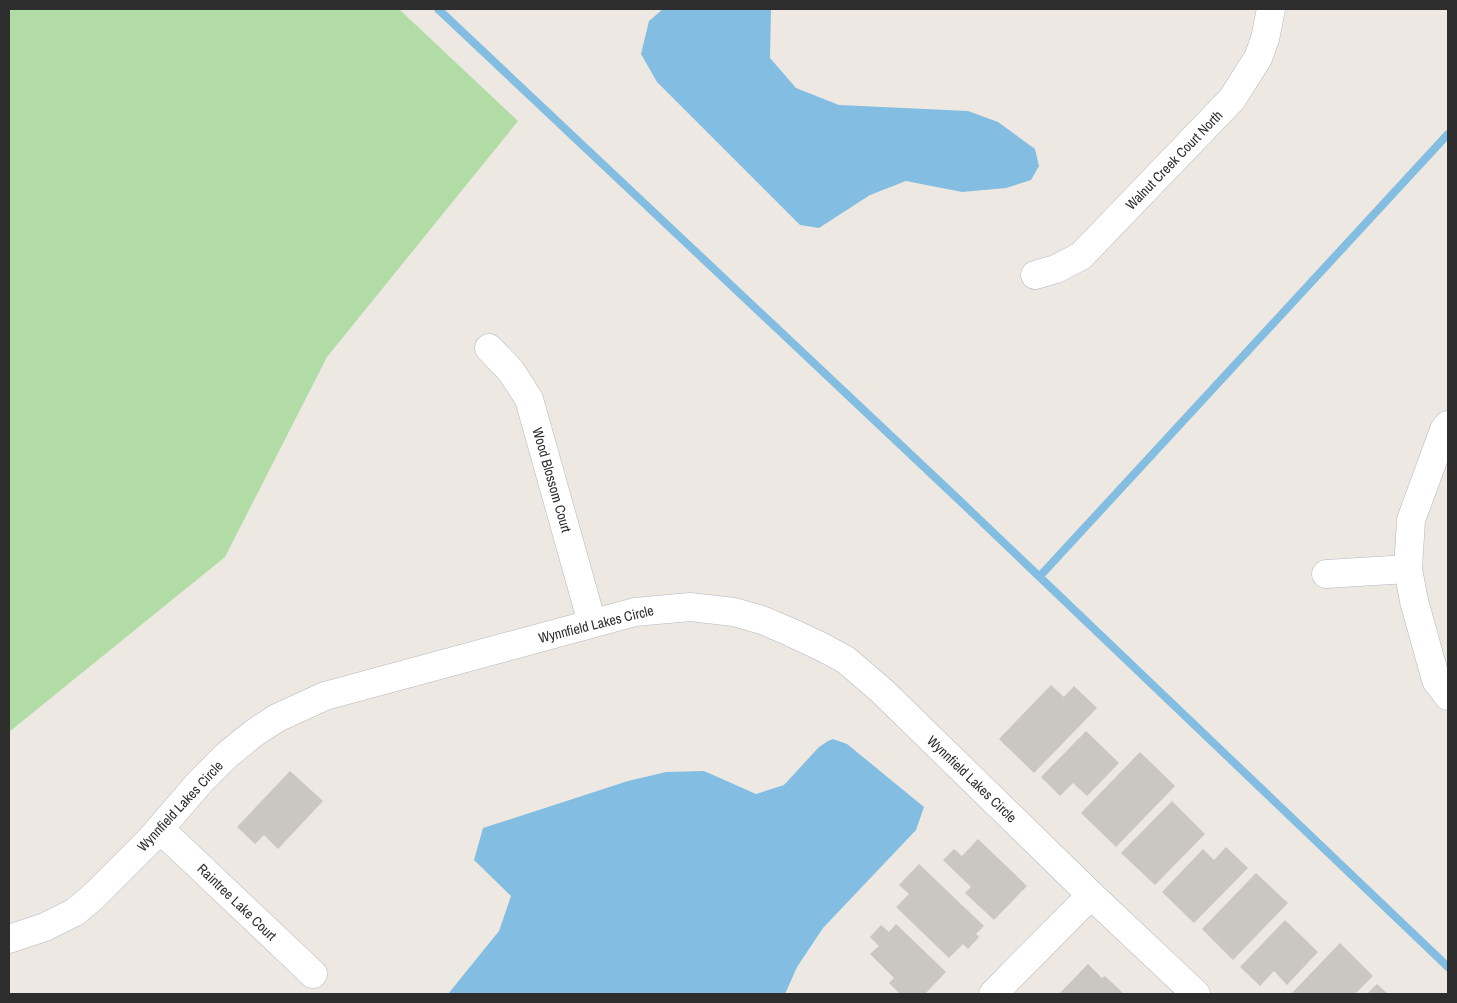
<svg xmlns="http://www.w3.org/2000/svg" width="1457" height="1003" font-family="'Archivo Narrow',sans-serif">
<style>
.green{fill:#b2dca5}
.water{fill:#83bde1}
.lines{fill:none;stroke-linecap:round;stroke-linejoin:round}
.stream{stroke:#83bde1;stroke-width:8}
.building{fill:#c9c7c0}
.street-casing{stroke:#b5b6bf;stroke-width:29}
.street{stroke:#fff;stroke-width:28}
.labels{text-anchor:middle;stroke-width:4.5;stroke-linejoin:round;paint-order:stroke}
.street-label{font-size:14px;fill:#2d2d2d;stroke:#fff}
</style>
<rect width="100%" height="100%" fill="#ede9e2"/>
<path class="green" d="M9 9H399L518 121 327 357 225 557 9 732Z"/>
<g class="water">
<path d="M663 9H771L770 58 796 88 839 105 968 111 998 122 1035 149 1039 166 1031 180 1006 188 962 192 906 181 870 195 819 228 800 225 657 82 641 54 649 21Z"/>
<path d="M833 739 847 744 924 807 916 830 823 928 797 967 785 994H448L499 931 511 896 474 860 483 828 628 781 666 772 704 771 756 794 784 785 819 747 828 741Z"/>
</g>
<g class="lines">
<g class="stream">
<path d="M438 9 958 499 1448 967"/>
<path d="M1040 576 1448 134"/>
</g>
</g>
<g class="building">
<path d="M1051 685 1064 697 1074 686 1097 708 1034 773 999 739Z"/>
<path d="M1086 731 1119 763 1087 796 1073 783 1060 796 1041 777Z"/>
<path d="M1140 752 1175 786 1116 847 1081 813Z"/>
<path d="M290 771 323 801 278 849 264 835 255 844 237 827Z"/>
<path d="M1172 801 1205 834 1155 885 1121 853Z"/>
<path d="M978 839 1027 886 994 920 965 893 971 887 943 860 954 849 962 856Z"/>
<path d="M1226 847 1248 868 1194 923 1162 892 1203 849 1214 860Z"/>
<path d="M919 864 984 926 976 934 979 937 968 949 963 944 949 958 896 907 909 894 899 885Z"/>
<path d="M1256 873 1288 903 1233 960 1202 929Z"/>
<path d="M1285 920 1318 952 1287 985 1274 971 1260 986 1240 967Z"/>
<path d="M896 924 946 972 925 994H900L889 983 894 978 870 954 879 946 870 937 881 925 889 932Z"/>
<path d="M1340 943 1373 976 1355 994H1291Z"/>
<path d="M1088 964 1102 978 1105 976 1124 994H1059Z"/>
<path d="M1377 984 1388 994H1367Z"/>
</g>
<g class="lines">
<g class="street-casing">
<g id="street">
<path d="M1035 275 1056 269 1081 256 1232 99 1258 58 1265 39 1271 9"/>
<path d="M489 348 511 371 529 399 592 623"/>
<path d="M1448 425 1444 430 1411 520 1408 569 1414 601 1436 680 1448 696"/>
<path d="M1326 574 1408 569"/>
<path d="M160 829 313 974"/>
<path d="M9 939 45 927 75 912 95 895 150 840 200 782 227 755 254 733 277 718 325 696 635 612 690 607 734 612 762 620 790 632 822 647 846 660 882 691 1091 895 1196 994"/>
<path d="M993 994 1091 895"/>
</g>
</g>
<use href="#street" class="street"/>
</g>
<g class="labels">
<g class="street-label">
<text transform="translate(1174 160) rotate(-46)" y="5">Walnut Creek Court North</text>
<text transform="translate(552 480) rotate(74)" y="5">Wood Blossom Court</text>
<text transform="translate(596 624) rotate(-14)" y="5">Wynnfield Lakes Circle</text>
<text transform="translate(972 779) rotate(44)" y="5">Wynnfield Lakes Circle</text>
<text transform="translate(180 806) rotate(-47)" y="5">Wynnfield Lakes Circle</text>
<text transform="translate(237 902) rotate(44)" y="5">Raintree Lake Court</text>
</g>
</g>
<rect width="1457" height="1003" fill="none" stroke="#2d2d2d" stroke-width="20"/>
</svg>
